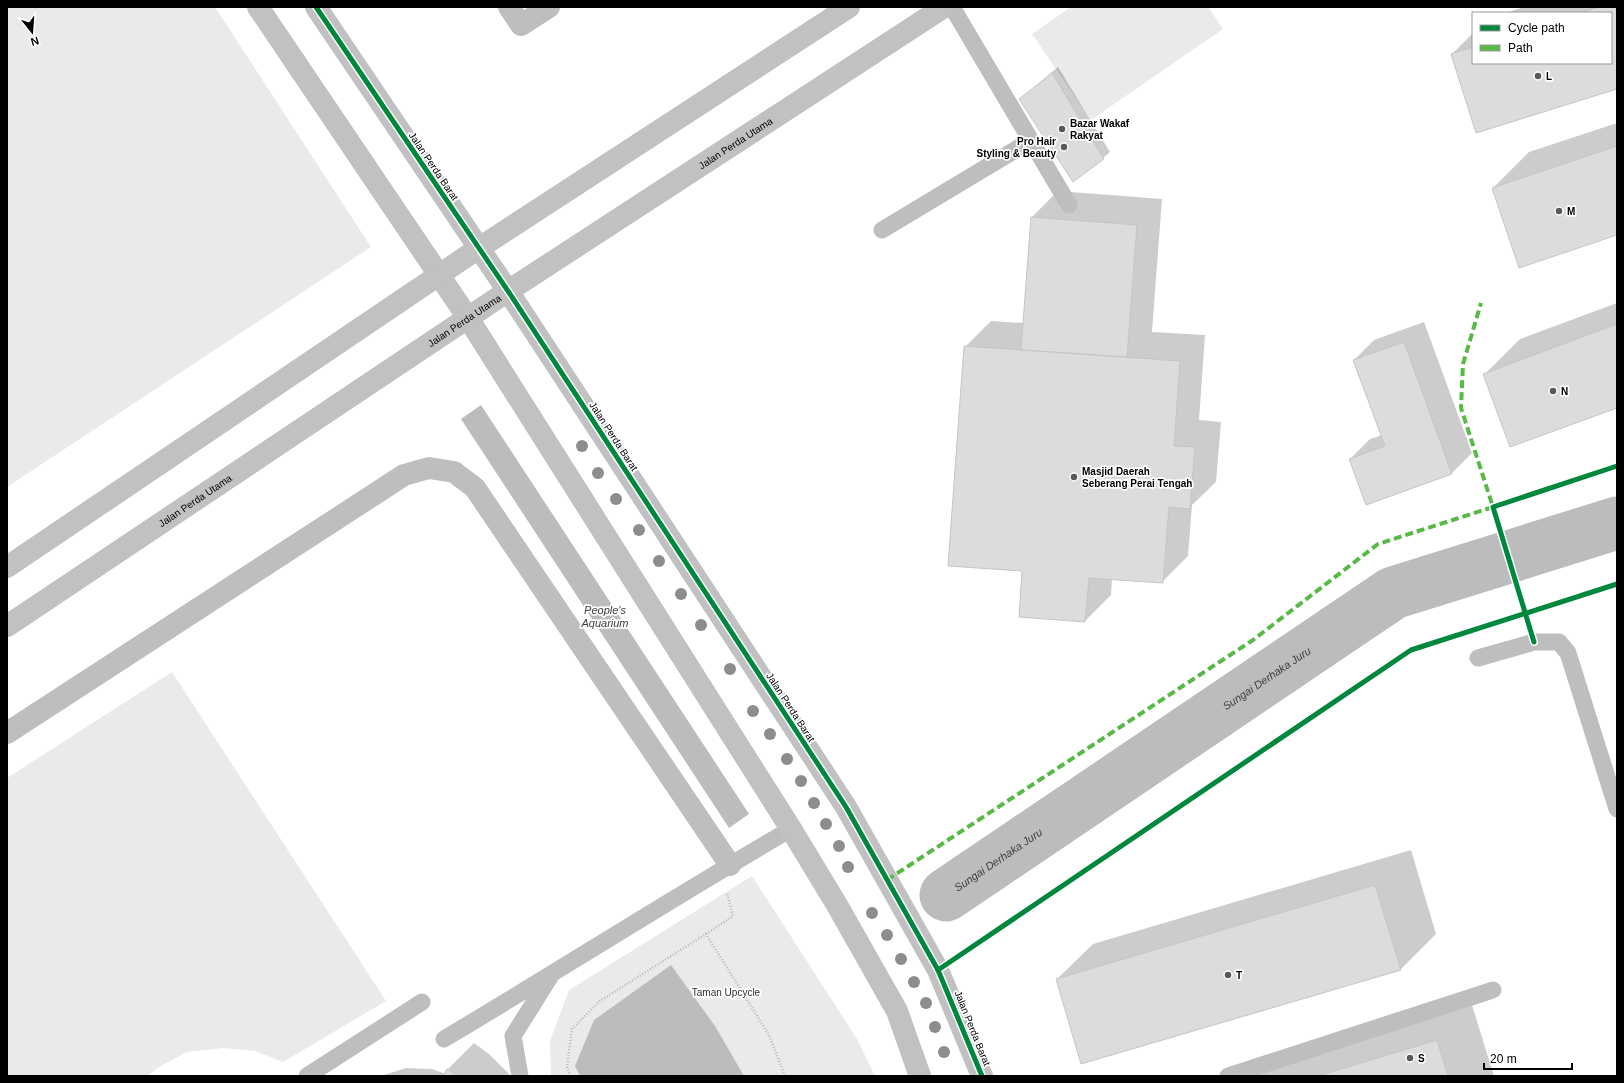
<svg xmlns="http://www.w3.org/2000/svg" width="1624" height="1083" font-family="Helvetica,sans-serif">
<style>
.green{fill:#eaeaea}
.water{fill:#bcbcbc}
.shadow{fill:#0003}
.lines{fill:none;stroke-linecap:round;stroke-linejoin:round}
.river{stroke:#bcbcbc;stroke-width:53}
.building{fill:#dcdcdc;stroke:#c5c5c5}
.path{stroke:#b8b8b8;stroke-width:2.5;stroke-dasharray:1 2;stroke-linecap:butt}
.lane{stroke:#bebebe;stroke-width:17}
.street{stroke:#bebebe;stroke-width:22}
.secondary{stroke:#c1c1c1;stroke-width:22}
.quiet{stroke:#58b947;stroke-width:4;stroke-dasharray:8 4;stroke-linecap:butt}
.cycleway-casing{stroke:#fff;stroke-width:8}
.cycleway{stroke:#00873e;stroke-width:5}
.tree{fill:#8d8d8d}
.poi-dot{fill:#595959;stroke:#fff;stroke-width:1.5}
.labels{text-anchor:middle;stroke-width:3.5;stroke-linejoin:round;paint-order:stroke}
.poi-label{font-size:10px;font-weight:bold;fill:#000;stroke:#fff;text-anchor:start}
.street-label{font-size:10px;fill:#000;stroke:#fff}
.park-label{font-size:10px;fill:#2f2f2f;stroke:#fff}
.water-label{font-size:11px;font-style:italic;fill:#404040;stroke:#fff}
</style>
<rect width="100%" height="100%" fill="#fff"/>
<g class="green">
<path d="M7 7H215L371 247 7 487Z"/>
<path d="M1071 7H1208L1223 29 1091 120 1032 34Z"/>
<path d="M172 672 386 1001 283 1062 255 1051 223 1048 187 1052 157 1068 148 1076H7V778Z"/>
<path d="M752 876 857 1039 875 1076H551L550 1041 569 990Z"/>
</g>
<g class="water">
<path d="M481 405 749 814 729 828 461 419Z"/>
<path d="M671 965 715 1026 744 1076H580L575 1066 594 1020Z"/>
</g>
<g class="shadow">
<path d="M1524 7H1617V88L1477 132 1452 54 1473 33V63H1611V13H1505Z"/>
<path d="M1058 67 1110 152 1103 158 1027 93Z"/>
<path d="M1617 123V234L1493 188 1529 152Z"/>
<path d="M1058 191 1162 199 1152 332 1205 335 1199 420 1221 422 1216 482 1192 505 1188 556 1162 582 1112 578 1111 595 1085 621 1023 570 965 347 991 321 1024 323 1032 217Z"/>
<path d="M1617 303V407L1484 375 1520 339Z"/>
<path d="M1424 322 1472 453 1452 473 1367 504 1350 459 1370 439 1382 435 1354 360 1374 340Z"/>
<path d="M1411 850 1436 934 1400 970 1057 979 1093 944Z"/>
<path d="M1472 1005 1494 1076H1240Z"/>
<path d="M474 1043 489 1054 511 1076H381L406 1068 432 1069 446 1074 448 1069Z"/>
</g>
<g class="lines">
<path class="river" id="s1" d="M946 895 1393 593 1617 523"/>
</g>
<g class="building">
<path d="M1599 7H1617V89L1476 133 1451 54 1473 47V63H1611V13H1580Z"/>
<path d="M1052 73 1104 159 1073 182 1019 99Z"/>
<path d="M1617 146V235L1519 268 1492 188Z"/>
<path d="M1031 217 1137 225 1127 357 1021 350Z"/>
<path d="M1617 324V408L1510 447 1483 374Z"/>
<path d="M1404 342 1452 474 1366 505 1349 459 1385 446 1353 360Z"/>
<path d="M964 346 1180 361 1174 446 1195 447 1190 509 1169 507 1163 583 1089 578 1085 622 1019 617 1022 571 948 566Z"/>
<path d="M1375 885 1401 970 1081 1064 1056 979Z"/>
<path d="M1437 1040 1448 1076H1318Z"/>
<path d="M447 1069 458 1076H443Z"/>
</g>
<g class="lines">
<g class="path">
<path d="M706 934 733 916 727 893"/>
<path d="M571 1076 567 1068 572 1029 600 1001 706 934 769 1035 785 1076"/>
</g>
<g class="lane">
<path d="M952 7 1069 205"/>
<path d="M882 230 1030 141"/>
<path d="M1478 658 1534 642H1559L1568 653 1617 809"/>
<path d="M444 1039C560 970 674 897 791 829"/>
<path d="M307 1076 422 1002"/>
<path d="M520 1076 513 1036 550 977"/>
<path d="M1228 1076 1493 990"/>
</g>
<g class="street">
<path d="M509 7 521 25 549 7"/>
<path d="M7 733 404 475 429 468 454 472 475 488 730 865"/>
</g>
<g class="secondary">
<path d="M258 7 468 318 791 829 837 905 897 1011 920 1076"/>
<path d="M316 7 508 291 846 807 938 970 982 1076"/>
<path d="M7 567 479 248 849 7"/>
<path id="s2" d="M7 626 508 291 944 7"/>
</g>
<path class="quiet" d="M887 880 1253 640 1378 544 1493 507 1461 408 1463 364 1481 303"/>
<g class="cycleway-casing">
<g id="cycleway">
<path d="M316 7 508 291 846 807 938 970 982 1076"/>
<path d="M1534 642 1493 507 1617 466"/>
<path d="M938 970 1411 650 1617 584"/>
</g>
</g>
<use href="#cycleway" class="cycleway"/>
</g>
<g class="tree">
<circle cx="582" cy="446" r="6"/>
<circle cx="598" cy="473" r="6"/>
<circle cx="616" cy="499" r="6"/>
<circle cx="639" cy="530" r="6"/>
<circle cx="659" cy="561" r="6"/>
<circle cx="681" cy="594" r="6"/>
<circle cx="701" cy="625" r="6"/>
<circle cx="730" cy="669" r="6"/>
<circle cx="753" cy="711" r="6"/>
<circle cx="770" cy="734" r="6"/>
<circle cx="787" cy="759" r="6"/>
<circle cx="801" cy="781" r="6"/>
<circle cx="814" cy="803" r="6"/>
<circle cx="826" cy="824" r="6"/>
<circle cx="839" cy="846" r="6"/>
<circle cx="848" cy="867" r="6"/>
<circle cx="872" cy="913" r="6"/>
<circle cx="887" cy="935" r="6"/>
<circle cx="901" cy="959" r="6"/>
<circle cx="914" cy="982" r="6"/>
<circle cx="926" cy="1003" r="6"/>
<circle cx="935" cy="1027" r="6"/>
<circle cx="944" cy="1052" r="6"/>
</g>
<g class="poi-dot">
<circle cx="1538" cy="76" r="4"/>
<circle cx="1062" cy="129" r="4"/>
<circle cx="1064" cy="147" r="4"/>
<circle cx="1559" cy="211" r="4"/>
<circle cx="1553" cy="391" r="4"/>
<circle cx="1074" cy="477" r="4"/>
<circle cx="1228" cy="975" r="4"/>
<circle cx="1410" cy="1058" r="4"/>
</g>
<g class="labels">
<g class="poi-label">
<text x="1546" y="80">L</text>
<text x="1070" y="127">Bazar Wakaf<tspan x="1070" dy="12">Rakyat</tspan></text>
<text x="1056" y="145" text-anchor="end">Pro Hair<tspan x="1056" dy="12">Styling &amp; Beauty</tspan></text>
<text x="1567" y="215">M</text>
<text x="1561" y="395">N</text>
<text x="1082" y="475">Masjid Daerah<tspan x="1082" dy="12">Seberang Perai Tengah</tspan></text>
<text x="1236" y="979">T</text>
<text x="1418" y="1062">S</text>
</g>
<g class="street-label">
<text dy="4" stroke="none"><textPath href="#s2" startOffset="874">Jalan Perda Utama</textPath></text>
<text transform="translate(434 166) rotate(56)" y="4">Jalan Perda Barat</text>
<text dy="4" stroke="none"><textPath href="#s2" startOffset="550">Jalan Perda Utama</textPath></text>
<text transform="translate(614 436) rotate(57)" y="4">Jalan Perda Barat</text>
<text dy="4" stroke="none"><textPath href="#s2" startOffset="226">Jalan Perda Utama</textPath></text>
<text transform="translate(791 707) rotate(57)" y="4">Jalan Perda Barat</text>
<text transform="translate(973 1028) rotate(68)" y="4">Jalan Perda Barat</text>
</g>
<g class="park-label">
<text x="726" y="996">Taman Upcycle</text>
</g>
<g class="water-label">
<text x="605" y="614">People's<tspan x="605" dy="13">Aquarium</tspan></text>
<text dy="4" stroke="none"><textPath href="#s1" startOffset="387">Sungai Derhaka Juru</textPath></text>
<text dy="4" stroke="none"><textPath href="#s1" startOffset="63">Sungai Derhaka Juru</textPath></text>
</g>
</g>
<rect width="1624" height="1083" fill="none" stroke="#000000" stroke-width="16"/>
<rect x="1472" y="12" width="140" height="52" fill="#ffffff" stroke="#999999"/>
<rect x="1480" y="25" width="20" height="6" fill="#00873e" stroke="#999999"/>
<text x="1508" y="32" font-size="12" fill="#000000">Cycle path</text>
<rect x="1480" y="45" width="20" height="6" fill="#58b947" stroke="#999999"/>
<text x="1508" y="52" font-size="12" fill="#000000">Path</text>
<g transform="translate(32 32) rotate(163)" stroke="#ffffff" stroke-width="3" paint-order="stroke">
<path d="M0-3L7 15L0 10L-7 15Z" fill="#000000"/>
<text y="-6" font-size="11" font-weight="bold" text-anchor="middle" fill="#000000">N</text>
</g>
<path d="M1484 1063v6h88v-6" fill="none" stroke="#000000" stroke-width="2"/>
<text x="1490" y="1063" font-size="12" fill="#000000" stroke="#ffffff" stroke-width="3" paint-order="stroke">20 m</text>
</svg>
